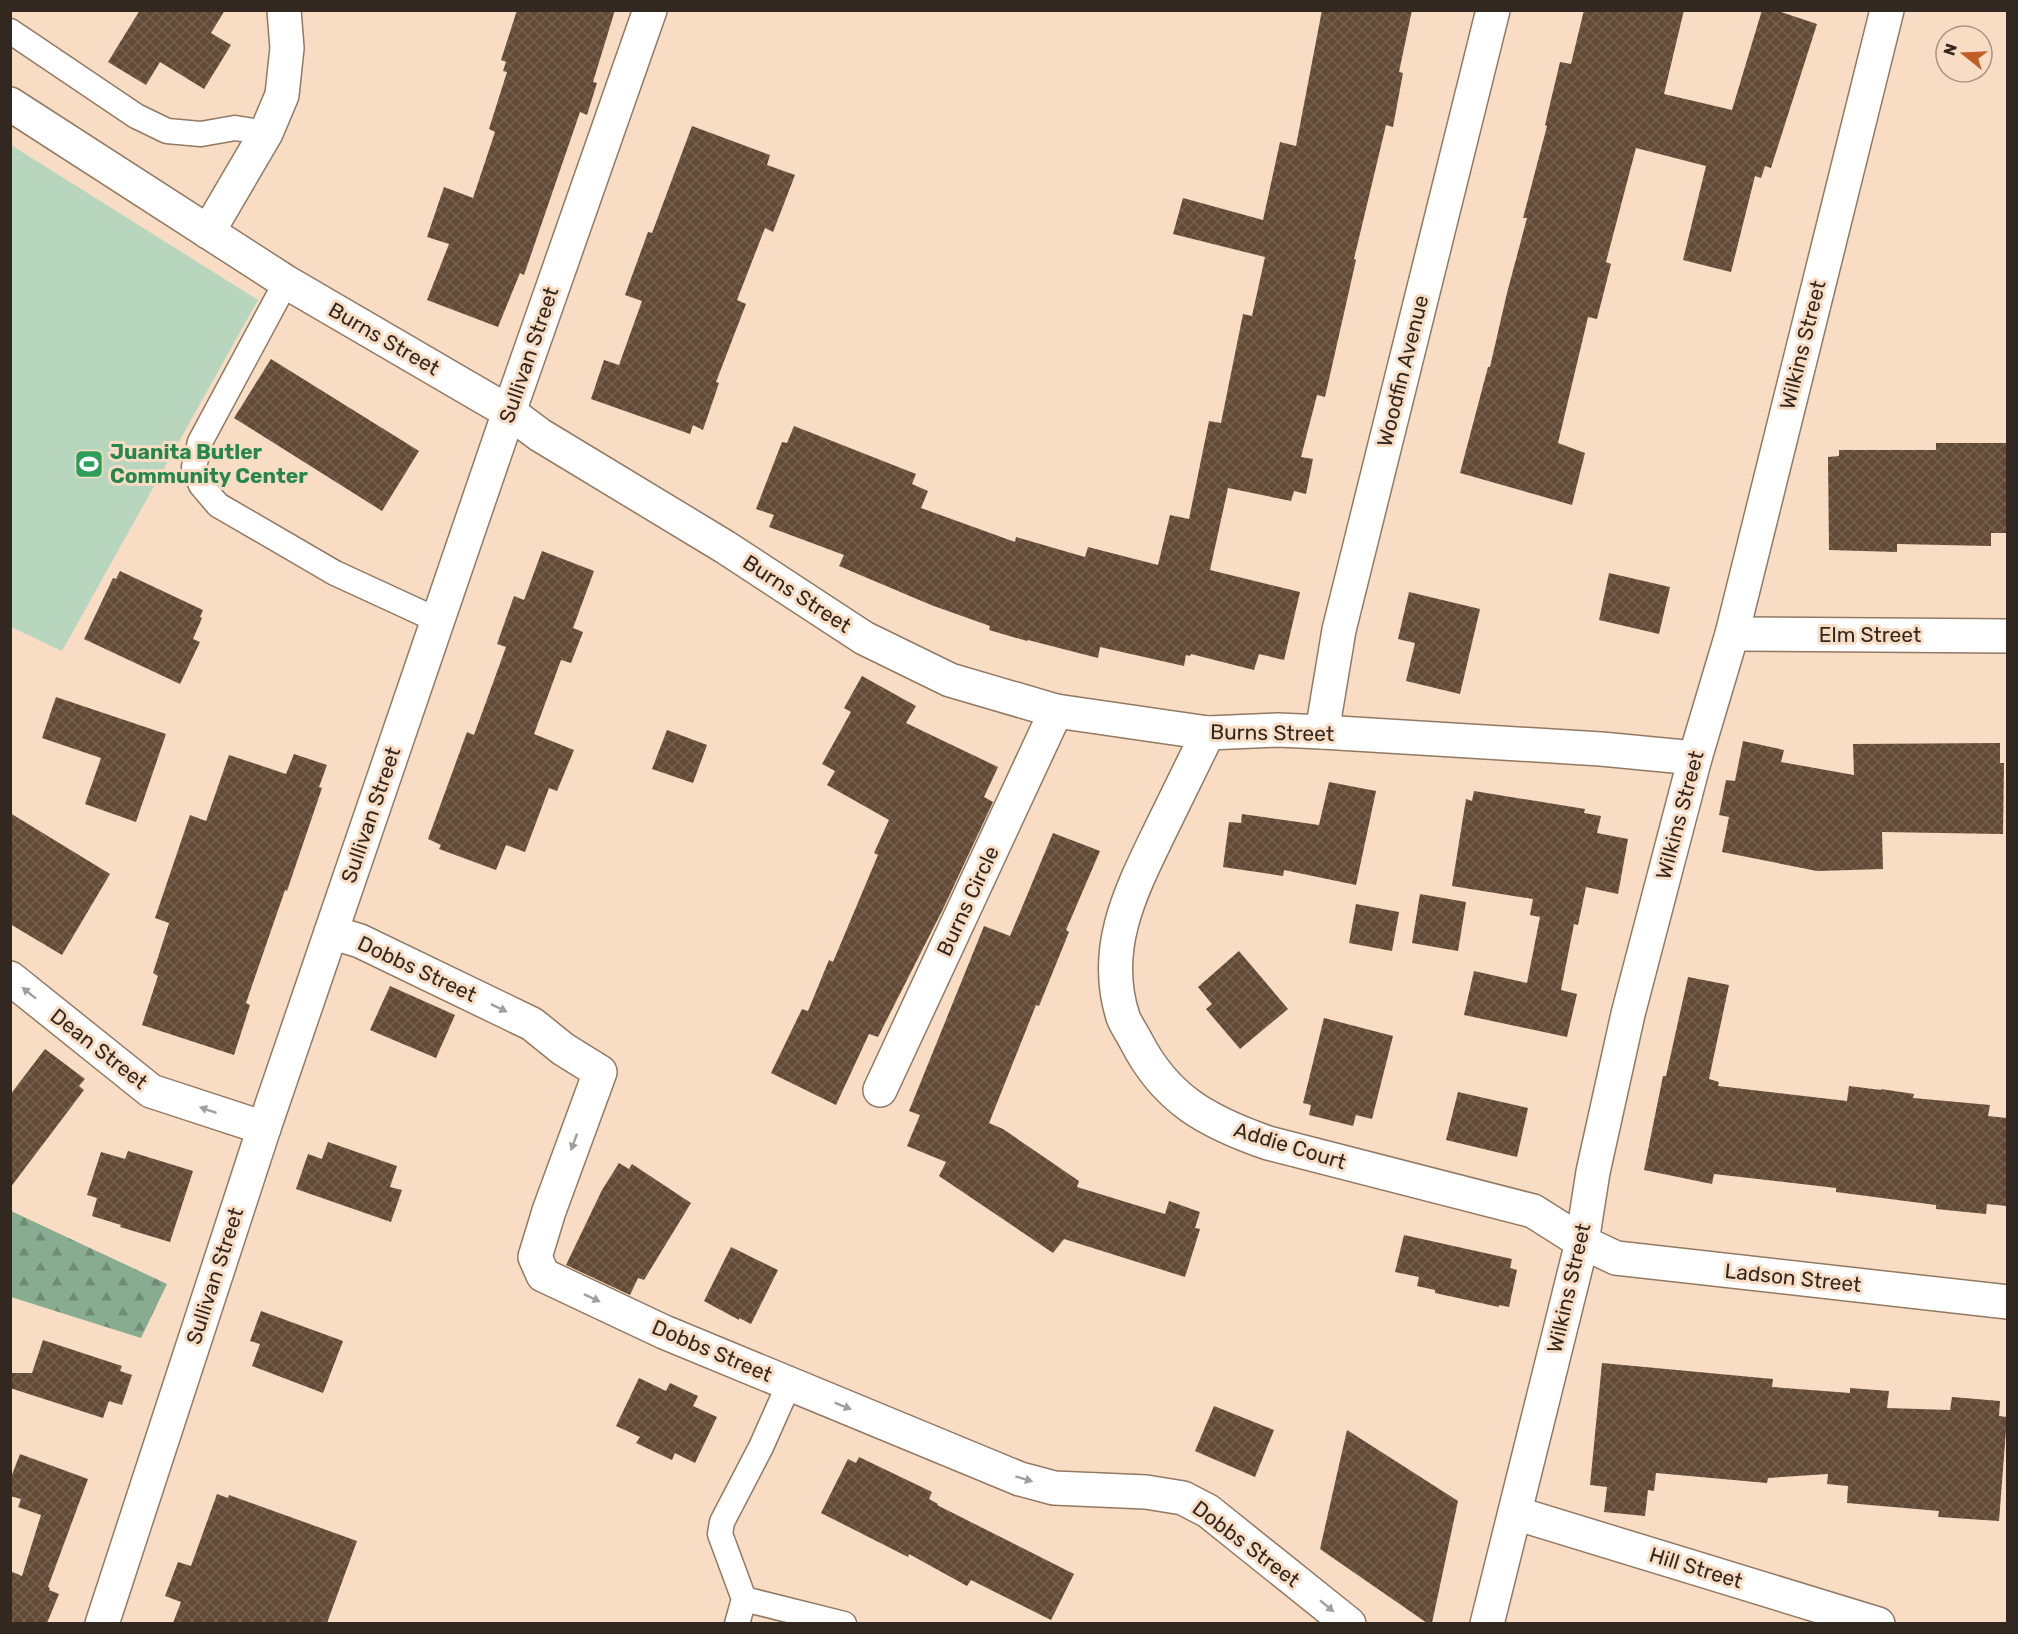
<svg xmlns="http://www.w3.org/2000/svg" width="2018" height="1634" font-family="Rubik,sans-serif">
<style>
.grass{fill:#b8d6be}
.forest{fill:url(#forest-firs)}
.building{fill:url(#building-cross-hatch)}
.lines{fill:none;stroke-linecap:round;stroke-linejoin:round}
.service-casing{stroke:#927962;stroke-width:27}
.minor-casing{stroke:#927962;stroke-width:36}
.service{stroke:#fff;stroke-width:24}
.minor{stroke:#fff;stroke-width:33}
.oneway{fill:#a39e9a}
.labels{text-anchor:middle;stroke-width:6;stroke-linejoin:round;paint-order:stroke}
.street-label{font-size:21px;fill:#33281f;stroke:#f8dcc3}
.leisure-label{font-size:21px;font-weight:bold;fill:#27864d;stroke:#f8dcc3;text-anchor:start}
</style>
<defs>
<pattern id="forest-firs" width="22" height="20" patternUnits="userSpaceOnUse" patternTransform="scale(1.5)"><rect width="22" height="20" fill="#88ac8f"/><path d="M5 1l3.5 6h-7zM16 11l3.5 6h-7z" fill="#708c74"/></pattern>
<pattern id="building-cross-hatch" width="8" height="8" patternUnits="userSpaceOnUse" patternTransform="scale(1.5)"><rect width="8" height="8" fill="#624a35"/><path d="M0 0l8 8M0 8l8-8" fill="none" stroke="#756150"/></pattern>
</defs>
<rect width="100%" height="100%" fill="#f8dcc3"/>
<path class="grass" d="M11 145 258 300 62 651 11 627Z"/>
<path class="forest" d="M11 1211 167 1284 141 1338 11 1297Z"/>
<g class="building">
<path d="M140 10H225L211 33 231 45 204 89 160 62 146 85 108 62Z"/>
<path d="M517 10H615L593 82 597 83 587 115 580 112 524 275 520 273 498 327 427 300 449 244 427 237 444 187 473 198 495 132 489 129 507 72 503 71 506 62 501 60Z"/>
<path d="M1322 10H1412L1399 72 1403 73 1393 127 1386 125 1354 259 1356 260 1325 397 1317 395 1301 457 1313 459 1306 494 1294 491 1291 501 1228 488 1210 570 1300 592 1284 660 1259 654 1254 670 1191 654 1190 656 1186 655 1184 666 1100 647 1098 658 1028 640 1027 641 989 630 990 626 931 605 839 566 844 555 769 527 774 515 756 509 782 442 787 443 794 426 916 474 912 484 928 491 921 508 1015 542 1016 537 1085 557 1088 547 1158 565 1170 515 1189 519 1209 421 1221 423 1243 314 1252 316 1265 257 1173 234 1183 198 1263 220 1280 142 1296 146Z"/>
<path d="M1584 10H1684L1664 94 1732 110 1762 10H1775L1817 24 1771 168 1765 166 1761 178 1755 176 1731 272 1683 260 1706 166 1636 148 1606 262 1611 264 1597 319 1588 317 1558 443 1585 453 1572 505 1460 473 1488 367H1490L1507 293 1527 218H1523L1547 126 1545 125 1560 62 1571 64Z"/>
<path d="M692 126 770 155 767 165 795 175 773 232 765 228 737 300 746 304 716 382 719 383 703 430 693 425 690 434 591 399 604 360 619 365 642 301 625 295 648 232 652 233Z"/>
<path d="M271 359 419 451 382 511 234 418Z"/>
<path d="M1936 443H2007V533H1991V546L1897 544V552L1829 550 1828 457 1839 456V450H1936Z"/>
<path d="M542 551 594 571 573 628 583 632 571 663 561 660 534 734 574 750 557 791 549 788 525 852 506 845 496 870 439 849 441 845 428 839 467 732 474 735 506 647 497 644 514 596 524 600Z"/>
<path d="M120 571 203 610 200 617 202 618 193 639 200 642 180 684 84 639 113 578 116 579Z"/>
<path d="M1609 573 1670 587 1659 634 1599 620Z"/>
<path d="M1409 592 1480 609 1460 694 1406 681 1415 643 1398 639Z"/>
<path d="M862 676 916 706 906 723 998 767 984 797 993 802 943 909 878 1037 869 1034 836 1105 771 1073 802 1009 808 1011 829 960 833 962 878 855 874 853 889 820 827 785 835 771 822 764 851 712 844 708Z"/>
<path d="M56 697 166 734 136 822 85 804 101 758 42 738Z"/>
<path d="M667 730 707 745 693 783 652 769Z"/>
<path d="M1743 741 1784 750 1781 762 1854 775 1853 744 2000 743V763H2004L2003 834 1882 832 1883 869 1817 871 1722 852 1729 817 1719 815 1726 780 1735 781Z"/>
<path d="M294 754 327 765 319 787 322 788 287 891 285 890 246 1003 250 1005 234 1055 142 1025 158 976 153 973 169 923 155 918 190 815 206 821 229 755 286 774Z"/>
<path d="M1329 782 1376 791 1356 885 1284 870 1283 876 1223 867 1229 822 1241 823 1242 814 1319 825Z"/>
<path d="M1474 791 1585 809 1584 813 1601 816 1597 833 1628 839 1618 894 1586 887 1578 925 1574 924 1561 990 1577 994 1567 1037 1464 1015 1474 971 1527 983 1540 917 1530 915 1533 899 1452 886 1466 799 1472 801Z"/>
<path d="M10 813 110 874 62 955 10 924Z"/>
<path d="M1053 833 1100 851 1066 930 1069 932 1039 1006 1036 1005 989 1123 1003 1129 1079 1181 1077 1187 1165 1214 1169 1201 1200 1212 1195 1228 1200 1229 1185 1277 1064 1239 1053 1253 939 1176 946 1162 907 1146 920 1115 909 1111 984 926 1010 936Z"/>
<path d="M1420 894 1466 902 1458 951 1412 943Z"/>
<path d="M1356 904 1399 912 1392 951 1349 943Z"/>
<path d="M1239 951 1288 1009 1240 1049 1206 1009 1212 1004 1198 987Z"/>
<path d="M1688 977 1729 985 1709 1079 1719 1082 1718 1086 1847 1101 1849 1086 1881 1090V1089L1914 1094 1913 1098 1990 1105 1988 1116 2007 1118V1206L1987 1204 1986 1214 1936 1209V1205L1836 1192V1188L1714 1174 1712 1184 1644 1170 1663 1076H1666Z"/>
<path d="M390 986 455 1015 436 1058 370 1030Z"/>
<path d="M1324 1018 1393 1036 1372 1119 1356 1115 1353 1126 1309 1115 1311 1105 1303 1103Z"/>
<path d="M45 1049 85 1079 79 1086 84 1090 10 1188V1095Z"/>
<path d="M1458 1092 1528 1108 1517 1157 1446 1140Z"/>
<path d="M328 1142 397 1166 390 1187 402 1190 391 1222 296 1189 308 1154 322 1159Z"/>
<path d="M128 1151 193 1171 170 1242 120 1227 121 1225 92 1216 97 1198 87 1195 101 1152 125 1159Z"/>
<path d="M619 1163 629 1169 632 1164 691 1203 644 1280 638 1278 630 1295 566 1265 602 1190Z"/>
<path d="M1404 1235 1512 1259 1510 1268 1517 1270 1509 1307 1499 1305V1307L1435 1293V1290L1417 1286 1419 1277 1395 1272Z"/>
<path d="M731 1247 778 1270 751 1324 739 1318V1320L704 1301Z"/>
<path d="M261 1311 343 1341 323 1393 252 1366 260 1344 250 1341Z"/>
<path d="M43 1340 122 1366 120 1371 132 1375 122 1405 109 1401 103 1418 10 1388V1373H32Z"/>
<path d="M1602 1363 1773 1379 1772 1387 1850 1393V1388L1889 1391 1887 1408 1950 1410 1952 1397 2000 1401 1999 1416 2007 1417 1999 1521 1938 1517 1939 1511 1847 1503 1848 1486 1827 1484 1828 1474 1768 1478 1767 1483 1656 1473 1654 1491 1648 1490 1645 1516 1604 1512 1607 1487 1590 1485Z"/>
<path d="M639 1378 666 1391 670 1383 698 1396 693 1406 717 1417 695 1463 675 1453 672 1460 636 1443 640 1437 616 1426Z"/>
<path d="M1214 1406 1274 1430 1255 1477 1195 1451Z"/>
<path d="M1347 1430 1458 1501 1432 1623H1427L1320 1549Z"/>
<path d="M20 1454 88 1479 48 1587 50 1588 49 1590 59 1594 47 1623H10V1571L22 1576 41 1515 18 1507 21 1499 10 1496V1480Z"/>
<path d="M859 1457 932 1492 929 1499 938 1504 937 1505 1074 1574 1051 1620 971 1580 967 1586 909 1554 908 1557 821 1513 848 1459 856 1463Z"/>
<path d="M217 1494 228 1498 229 1495 357 1541 327 1623H173L181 1602 165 1596 178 1562 191 1566Z"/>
</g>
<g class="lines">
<g class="service-casing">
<g id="service">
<path d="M10 31 136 116 167 131 201 134 235 128 266 133"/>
<path d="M286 282 200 442 194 467 201 485 218 505 335 573 437 620"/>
<path d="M744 1599 844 1624"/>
<path d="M737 1624 744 1599 720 1534 722 1522 761 1447 789 1384"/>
</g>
</g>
<g class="minor-casing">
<g id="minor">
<path d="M10 104 286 282 509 412 540 435 725 547 864 638 950 680 1056 711 1208 733 1278 730 1322 732 1601 749 1695 758"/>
<path d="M208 232 266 133 282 95 287 48 284 10"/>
<path d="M1732 634 2008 636"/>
<path d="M1322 732 1339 630 1493 10"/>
<path d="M1208 733C1192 765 1176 798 1160 831 1131 891 1101 948 1123 1017 1126 1025 1132 1033 1136 1041 1166 1100 1208 1122 1268 1143L1533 1211 1582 1242 1616 1258 2008 1302"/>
<path d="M331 932 360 941 532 1024 563 1049 600 1072 549 1211 535 1257 543 1275 664 1332 1020 1479 1054 1488 1146 1492 1183 1498 1208 1511 1349 1624"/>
<path d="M10 978 151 1091 264 1128"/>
<path d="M880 1090 1056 711"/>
<path d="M1515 1513 1878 1624"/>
<path d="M102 1624 264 1128 509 412 650 10"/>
<path d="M1487 1624 1582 1242 1593 1172 1628 1014 1695 758 1732 634 1887 10"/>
</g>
</g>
<use href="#service" class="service"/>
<use href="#minor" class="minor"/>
</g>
<defs><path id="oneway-solid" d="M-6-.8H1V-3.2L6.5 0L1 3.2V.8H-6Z" transform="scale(1.5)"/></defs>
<g class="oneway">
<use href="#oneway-solid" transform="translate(29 993) rotate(-141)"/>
<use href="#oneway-solid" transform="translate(499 1008) rotate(26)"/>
<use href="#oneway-solid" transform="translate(208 1110) rotate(-161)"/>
<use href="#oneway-solid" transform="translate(574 1142) rotate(110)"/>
<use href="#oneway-solid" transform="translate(592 1298) rotate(25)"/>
<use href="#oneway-solid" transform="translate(843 1406) rotate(22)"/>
<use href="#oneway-solid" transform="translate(1024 1479) rotate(17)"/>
<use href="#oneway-solid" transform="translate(1327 1606) rotate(39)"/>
</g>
<defs>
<g id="stadium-square" transform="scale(1.5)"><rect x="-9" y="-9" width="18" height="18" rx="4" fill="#2e9e5b" stroke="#f8dcc3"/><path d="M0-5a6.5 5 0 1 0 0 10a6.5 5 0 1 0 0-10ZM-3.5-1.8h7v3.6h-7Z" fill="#fff"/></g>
</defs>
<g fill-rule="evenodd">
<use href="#stadium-square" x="89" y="464"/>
</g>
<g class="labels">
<g class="street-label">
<text transform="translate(384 339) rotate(30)" y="7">Burns Street</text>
<text transform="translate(1803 345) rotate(-76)" y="7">Wilkins Street</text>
<text transform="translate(529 355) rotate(-71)" y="7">Sullivan Street</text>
<text transform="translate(1403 371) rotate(-76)" y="7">Woodfin Avenue</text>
<text transform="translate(797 594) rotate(33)" y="7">Burns Street</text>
<text x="1870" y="642">Elm Street</text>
<text transform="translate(1272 733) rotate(1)" y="7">Burns Street</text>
<text transform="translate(371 815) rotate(-71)" y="7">Sullivan Street</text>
<text transform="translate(1680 815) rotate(-75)" y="7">Wilkins Street</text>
<text transform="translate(968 901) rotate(-65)" y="7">Burns Circle</text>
<text transform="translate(417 969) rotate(25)" y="7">Dobbs Street</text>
<text transform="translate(99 1049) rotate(38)" y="7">Dean Street</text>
<text transform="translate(1290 1146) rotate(17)" y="7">Addie Court</text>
<text transform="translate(215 1276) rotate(-72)" y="7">Sullivan Street</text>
<text transform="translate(1793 1278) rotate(6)" y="7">Ladson Street</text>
<text transform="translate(1569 1288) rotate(-77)" y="7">Wilkins Street</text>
<text transform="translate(712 1351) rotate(23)" y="7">Dobbs Street</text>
<text transform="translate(1246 1544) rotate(37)" y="7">Dobbs Street</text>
<text transform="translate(1696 1568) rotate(17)" y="7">Hill Street</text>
</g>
<g class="leisure-label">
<text x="110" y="459">Juanita Butler<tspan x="110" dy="24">Community Center</tspan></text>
</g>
</g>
<rect width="2018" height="1634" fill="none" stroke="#33281f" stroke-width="24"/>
<g transform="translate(1964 54) rotate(288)"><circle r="28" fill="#f8dcc3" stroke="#a99481" stroke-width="1.5"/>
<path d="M0-4.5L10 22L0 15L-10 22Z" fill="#c15d26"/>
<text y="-9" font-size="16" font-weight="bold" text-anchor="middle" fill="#33281f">N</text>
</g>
</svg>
